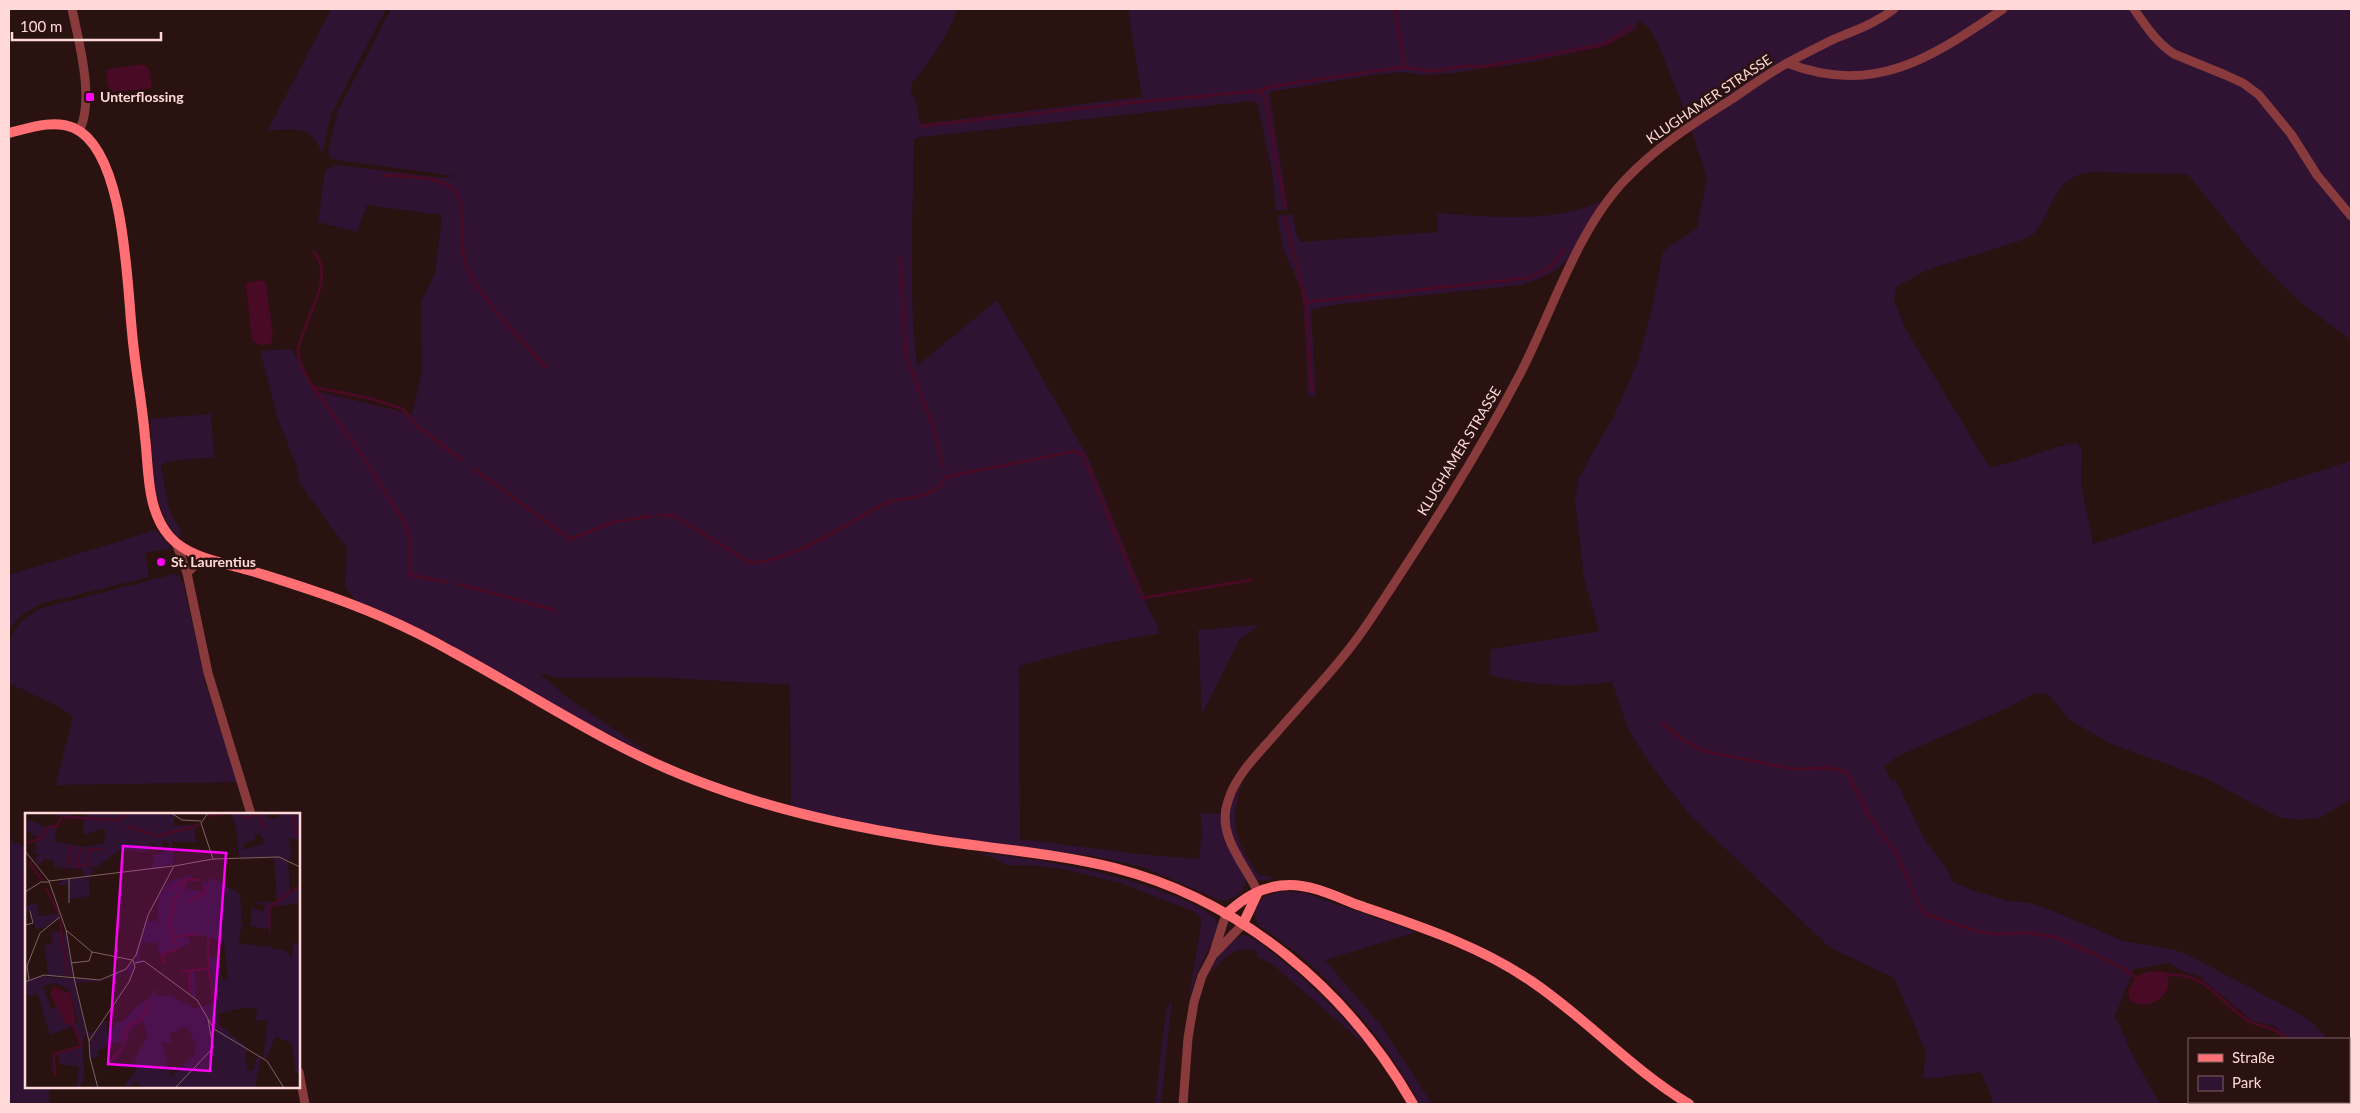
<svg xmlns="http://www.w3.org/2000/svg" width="2360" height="1113" font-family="Lato,sans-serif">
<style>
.green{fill:#301333}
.water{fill:#480a24}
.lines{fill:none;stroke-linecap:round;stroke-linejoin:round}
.stream{stroke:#480a24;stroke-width:3}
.street{stroke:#883a3c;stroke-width:9}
.secondary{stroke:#ff6f74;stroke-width:10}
.poi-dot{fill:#ff04f6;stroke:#291210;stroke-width:2}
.labels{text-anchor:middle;stroke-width:5;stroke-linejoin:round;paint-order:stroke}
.poi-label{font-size:14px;font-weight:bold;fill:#ffd9d8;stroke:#291210;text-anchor:start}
.street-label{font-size:14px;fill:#ffd9d8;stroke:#291210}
.inset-river{fill:none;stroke:#480a24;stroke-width:2.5}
.inset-road{fill:none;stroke:#7f6260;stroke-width:1}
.view{fill:#ff04f6;fill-opacity:0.15;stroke:#ff04f6;stroke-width:2.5}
.inset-edge{fill:none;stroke:#ffd9d8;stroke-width:2.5}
</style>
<rect width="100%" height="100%" fill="#291210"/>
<g class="green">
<path d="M331 9H386L331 115 322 154C312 124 295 130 268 130Z"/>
<path d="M391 9H957C949 34 929 63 912 83L911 91 916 102 920 124 1142 97 1128 9H2351V211L2337 206 2351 221V340L2300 302 2261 264 2187 174 2087 172C2050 182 2055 209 2035 232 2032 236 2026 238 2022 240L1927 270 1896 287 1894 300 1905 328 1989 467C2019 463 2047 447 2077 443L2082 450 2081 483 2093 544 2351 461V799L2320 818 2298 820 2278 817 2205 778 2111 744 2070 720 2048 694 2035 693 2009 707 1898 756 1884 766 1891 781 1895 779 1925 840 1949 872 1952 881 1972 890 2008 901 2030 903 2055 912 2124 941 2175 950 2190 956 2300 1014 2315 1025 2327 1039H2287L2275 1026 2253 1021 2204 981 2202 977 2182 971 2169 963 2134 969 2115 1016 2135 1060 2160 1104H1994L1981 1072 1923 1079 1926 1052 1894 978 1835 950 1825 943 1690 815 1650 764 1628 729 1612 682C1572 687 1530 686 1490 675L1491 649 1599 631 1584 578 1575 500 1579 477 1613 418 1638 361 1653 304 1663 251 1697 228 1707 178 1689 122 1658 44 1648 27 1639 21 1634 30 1605 46 1530 62 1453 73 1421 75 1403 72 1372 75 1269 92 1288 210H1276L1272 172 1259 111 1257 103 1251 101 921 137 914 140C913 216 908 291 917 366L997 300 1089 459 1144 595C1145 610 1158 619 1159 634 1111 640 1066 653 1019 666L1020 839 1138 854 1198 859 1202 839 1201 813 1228 814 1235 792 1243 779C1230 823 1232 836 1258 874L1275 879 1246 881C1243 894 1235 899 1222 901L1143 867 1093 856 988 843 839 819 791 806 790 685 654 677 559 678 539 673 568 698 653 756 586 723 430 633 356 601 345 587 347 548 300 484 297 467 278 419 260 351 292 349 316 391 412 414 422 372 421 302 435 273 442 215 367 205 357 232 318 222 325 170 337 165 444 178 455 176 336 160 330 158 328 152 338 110Z"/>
<path d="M1598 203H1601C1577 246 1572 271 1521 285L1339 304 1311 310 1316 397 1308 396 1304 310 1300 287 1283 248 1277 216 1293 214 1296 233 1301 242 1438 232V213C1488 217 1551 223 1598 203Z"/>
<path d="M211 414 214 457 170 461 161 465C165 488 166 512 181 530L180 539C150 511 153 457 150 419Z"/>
<path d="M156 530 172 548 145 553 149 577 40 604 19 617 9 630V575Z"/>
<path d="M175 574 180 577 184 586 206 686 238 782 56 785 73 717 57 706 9 683C9 647 4 628 41 608Z"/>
<path d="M1259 625 1239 640 1202 714 1198 630Z"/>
<path d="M9 830 12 842 26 846V1087H49L50 1104H9Z"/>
<path d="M975 852C1044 860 1112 871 1177 897 1191 903 1210 910 1218 924L1216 934 1198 971 1188 1002 1202 919 1195 912 1120 883 1063 869 1030 865H1006L996 859Z"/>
<path d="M1285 891 1305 893 1416 932 1325 960 1382 1027 1432 1104H1420C1381 1033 1327 970 1259 926L1255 917V906L1266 896Z"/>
<path d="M1243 935C1256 938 1269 950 1279 958 1313 986 1342 1015 1370 1049L1272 964 1257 957V952C1237 941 1219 964 1207 977 1215 962 1226 941 1243 935Z"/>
<path d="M1172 998 1161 1104H1155L1166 1011Z"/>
</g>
<g class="water">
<path d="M143 64 149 68 152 87 149 89 112 92 108 85 106 72 109 69Z"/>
<path d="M262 280 266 283 273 335 271 344 261 345 252 341 246 287V283Z"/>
<path d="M2154 971 2166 972C2177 994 2150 1012 2130 1001L2128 992C2133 977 2139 973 2154 971Z"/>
</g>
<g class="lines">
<g class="stream">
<path d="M1395 9 1403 55V67"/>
<path d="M1258 91 1269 87 1333 77 1403 67 1431 71 1465 66 1482 67 1600 45 1612 40 1632 26"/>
<path d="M921 126 1137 102 1258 91 1263 94 1266 102 1285 207"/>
<path d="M382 176 387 175C404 177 441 176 453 189 470 209 458 239 465 262 475 294 523 342 546 367"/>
<path d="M1285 218 1306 302 1312 390"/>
<path d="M314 252C334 276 310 310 302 336 301 340 298 346 298 351 299 364 306 377 313 387L368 398 403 409 417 426 462 460"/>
<path d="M900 259 906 356 935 432 943 467"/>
<path d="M1306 302 1529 278 1550 267 1564 250"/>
<path d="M313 387 364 458 405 524 410 536V575L447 582"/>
<path d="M474 469 570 539 614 522 651 516"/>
<path d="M659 515 674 516 751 563C790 559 823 538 857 519 868 513 880 504 892 501 909 497 938 498 945 477L1076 451 1083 455 1142 598 1251 580"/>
<path d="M459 584 554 610"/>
<path d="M1662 723 1682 739 1703 751 1793 769 1831 768 1845 772 1851 779 1867 813 1897 855 1919 905 1925 914 1980 932 1994 934 2028 933 2055 937 2092 953 2126 970 2135 977"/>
<path d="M2168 975C2205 971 2218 1001 2246 1019 2260 1029 2273 1024 2286 1039"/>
</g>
<g class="street">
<path d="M72 9C79 42 95 101 79 131"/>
<path d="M2134 9C2146 26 2156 42 2174 54L2223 74 2243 83 2259 95 2291 134 2317 175 2351 216"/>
<path d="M1787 63C1875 97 1932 57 2003 9"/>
<path d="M176 543 187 573 208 673 251 814"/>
<path d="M187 573 194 566 198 555"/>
<path d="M1258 892C1244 863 1216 835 1228 801 1235 777 1255 757 1271 739 1304 700 1340 665 1368 623 1422 542 1475 460 1520 374 1552 312 1577 230 1625 180 1656 147 1694 123 1732 99 1751 86 1770 72 1791 61 1804 54 1818 47 1832 40 1855 30 1873 25 1894 9"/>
<path d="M1215 953 1243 924"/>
<path d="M299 1072 305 1104"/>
<path d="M1183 1104 1188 1038 1194 1002 1202 976 1213 955 1226 914"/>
</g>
<g class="secondary">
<path d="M9 133C29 128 54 119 74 128 125 151 127 284 132 332 135 367 142 402 145 437 149 469 146 510 170 537 189 558 222 562 248 570 269 576 290 583 311 590 360 606 407 626 451 651 533 695 608 747 695 780 767 808 841 825 917 837 982 848 1050 852 1115 868 1243 901 1348 991 1413 1104"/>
<path d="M1226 914C1245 897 1263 885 1290 885 1313 885 1337 897 1358 905 1418 926 1478 945 1531 981 1586 1018 1631 1069 1689 1104"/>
<path d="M1243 924 1258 892"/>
</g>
</g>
<g class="poi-dot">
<rect x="85" y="92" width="10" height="10" rx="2.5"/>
<circle cx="161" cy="562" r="5"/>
</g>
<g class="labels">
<g class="poi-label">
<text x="100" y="102">Unterflossing</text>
<text x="171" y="567">St. Laurentius</text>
</g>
<g class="street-label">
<text transform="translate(1709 99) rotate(-34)" y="5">KLUGHAMER STRASSE</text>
<text transform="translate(1459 451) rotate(-59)" y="5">KLUGHAMER STRASSE</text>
</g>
</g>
<g transform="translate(25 813)">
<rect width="275" height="275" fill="#291210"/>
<path d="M27 0 59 4 62 0H154L149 2V13L172 12 173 15 169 17 172 29H147L149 52 146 50 127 57 128 40 134 42 145 32 140 27 136 34 127 30 122 39 95 37 73 53 65 54 66 57 71 56 64 63 59 64 56 56 29 54V47L19 46 14 53 10 46 14 41 5 38H11L10 30 20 23 18 21 15 26 0 16V10L5 7 22 15 31 12 36 3ZM38 4 58 6V22L80 16 79 30 61 34 30 29 31 15ZM206 0H241L242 4 248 6 254 4V0H275V27L265 25 266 47 260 45 263 47 265 80 275 72 273 90 246 94 245 130 246 135 261 137 267 146 268 130H275V261L271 259 266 229 250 224 241 246 238 245 243 207 230 208 233 195H218L193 201 195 212 224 236 220 242 223 257H228L232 243 236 244 230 275H118L111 268 105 275H98L111 257 110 245 123 223 118 209 107 214 98 236 89 249 83 248 96 237 97 231 93 229 72 238 73 244 65 245 64 230 78 208 86 210H82L81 217 89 216V210L98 208 114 191 127 184 129 173 132 183H146L169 195 188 191 184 157 170 158 171 186 165 180 163 159H155L183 155 182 123 161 122 166 130 135 143 132 130 117 129 114 145 118 149 111 152 110 148 121 108H132L134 86 130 89 143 69 166 62 160 75 178 79V68L183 70 187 64 215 81 217 111 226 113V95L238 98 240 93 228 89H252L249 44 214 45 211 14ZM235 21 240 30 218 37 219 29 230 27 229 22ZM217 112 244 116 245 134 213 130ZM183 124 199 129 203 167H197L194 144H184ZM162 213 171 231 170 241 146 264 137 230 146 229 145 220ZM64 64 65 83 44 86 45 72H33L37 67ZM11 90 15 103 34 100V105L19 115 10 116 6 98 0 99V93ZM23 114 27 121 34 117 36 121 41 120 48 163 16 162 5 165 3 164 23 161 19 129 22 132 28 130ZM107 150 110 151 105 165 103 156 91 164 79 168 51 170 49 168 61 220 70 218 64 227 62 221 58 223 59 264 55 275H51L54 254 35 251 33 240 29 243 31 263 27 257 28 241 55 234 52 217 46 214 25 222 13 182H0V169L16 163 77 168 97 159ZM30 170 45 177 53 210 50 211 51 207 50 205 46 212 37 206 36 201 25 179 32 193 26 196 18 173Z" fill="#301333" fill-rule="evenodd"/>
<path d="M29 173 42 180 45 177 51 207 46 212 40 211 25 181Z" fill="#480a24"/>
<path class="inset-river" d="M66 0H88M219 0 221 5 233 1 239 15M266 0 273 24M182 3 204 0M39 4 94 7 104 0M101 13 132 23 172 13 175 10M0 30 15 26 23 14 32 13 37 4M6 48V52L18 68M44 52 46 35H50M50 53H53L55 36H59M55 53 64 51 63 37 77 36M21 75 34 102M144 77 161 67M155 80 163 66 175 67M163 88 180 80 182 74M244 94 275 73M244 95 245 116M149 96 147 89 154 81M35 106 42 163M151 124 171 121M139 152 138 141 152 136 144 107 149 97M173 157 184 155 183 124M184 157 188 190M156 158 172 157M164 158 165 180M97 231 104 212 117 205 123 189M87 247 97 234M30 263 29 241 56 233 48 211"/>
<path class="inset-road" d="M146 0 157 7 176 8M0 38 24 68M188 46 254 44 275 54M24 68 148 53M24 68 41 117 49 165M0 79 16 69H24M44 90V65M0 112 8 110 5 98M41 117 67 139 107 147M46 150 64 148 67 139M110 150 119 148 172 187 189 216 242 248 259 275M49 165 64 228M4 167 2 153 15 120 35 104M0 169 19 162 75 167 101 156 111 142 123 102 149 53 188 46 176 10 183 0M73 275 65 245 64 228 104 169 110 154 108 147M150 275 188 235 183 206"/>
<path class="view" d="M98 33 201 40 185 258 83 251Z"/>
<rect width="275" height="275" class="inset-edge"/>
</g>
<rect width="2360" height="1113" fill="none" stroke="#ffd9d8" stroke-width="20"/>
<rect x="2188" y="1038" width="162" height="65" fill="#291210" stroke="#7f6260"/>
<rect x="2198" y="1054" width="25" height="8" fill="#ff6f74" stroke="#7f6260"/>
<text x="2232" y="1063" font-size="15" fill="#ffd9d8">Straße</text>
<rect x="2198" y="1076" width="25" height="15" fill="#301333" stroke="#7f6260"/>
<text x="2232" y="1088" font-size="15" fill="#ffd9d8">Park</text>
<path d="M12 32v8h149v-8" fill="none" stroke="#ffd9d8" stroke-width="2.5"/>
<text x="20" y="32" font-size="15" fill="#ffd9d8" stroke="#291210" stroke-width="4" paint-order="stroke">100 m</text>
</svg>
